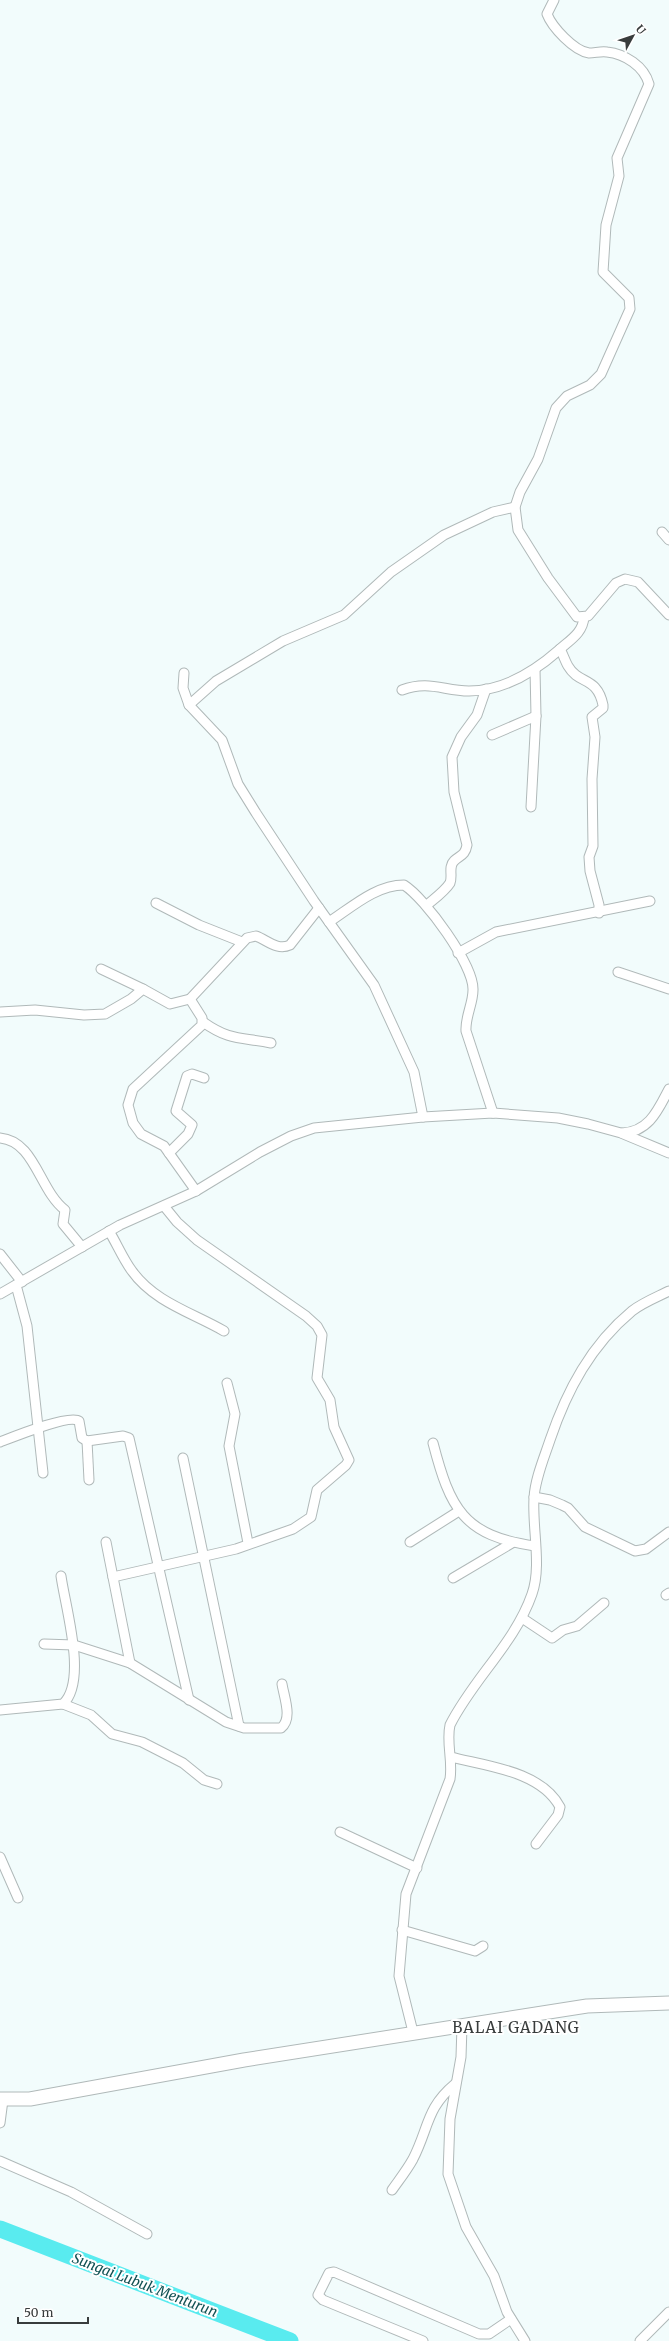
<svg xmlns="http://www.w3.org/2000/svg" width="669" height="2341" font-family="Merriweather,serif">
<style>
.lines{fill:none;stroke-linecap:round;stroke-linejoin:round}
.river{stroke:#59ebef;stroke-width:17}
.street-casing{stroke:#b0b9b9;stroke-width:11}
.secondary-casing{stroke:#b0b9b9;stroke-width:15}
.street{stroke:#fff;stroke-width:9}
.secondary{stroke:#fff;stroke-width:13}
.labels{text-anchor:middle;stroke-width:4;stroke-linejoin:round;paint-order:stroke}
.water-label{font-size:14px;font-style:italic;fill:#125254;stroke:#fff}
.quarter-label{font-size:15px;letter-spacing:1px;fill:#383c3c;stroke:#fff}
</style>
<rect width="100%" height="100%" fill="#f2fcfc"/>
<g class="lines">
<path class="river" d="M0 2229 290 2341"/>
<g class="street-casing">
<g id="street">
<path d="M554 0 547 14C552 27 574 51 589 53 595 53 601 51 607 52 625 54 644 66 649 84L617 158 619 176 606 225 603 272 629 298 630 309 601 374 590 385 567 396 556 408 538 459 520 492 515 507 518 530 548 578 577 617 588 616 616 583 625 579 638 582 669 615"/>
<path d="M662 532 669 540"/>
<path d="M560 649C563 654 565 661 568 666 579 685 597 676 603 705V708L592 717 595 737 592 779 593 846 589 857 590 871 599 905V913"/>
<path d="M184 673 183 688 189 705 222 740 238 784 256 813 314 901 374 985 414 1072 423 1117"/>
<path d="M402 690C429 680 444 691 469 691 503 691 534 672 559 650 570 640 583 633 584 617"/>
<path d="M189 705 216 681 283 641 344 615 391 572 444 535 493 512 515 507"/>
<path d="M492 735 536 716"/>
<path d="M531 807 536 716 535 669"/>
<path d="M156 903 199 925 242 942"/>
<path d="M427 905C434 899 445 891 450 883 453 876 448 867 454 861 460 855 465 856 467 845L454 792 452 757 461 737 477 715 486 689"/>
<path d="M329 922C352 907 376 885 404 885 425 898 474 965 473 990 473 1004 465 1017 466 1031L493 1113"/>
<path d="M458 953 496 932 650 901"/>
<path d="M101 969 143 989"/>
<path d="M618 972 669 989"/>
<path d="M190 999 202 1018V1025L133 1089 128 1105 133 1123 141 1134 164 1146 196 1191"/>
<path d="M0 1012 35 1010 84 1015 105 1014 131 999 143 989 170 1004 190 999 247 938 256 936C267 940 277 951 290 945L319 908"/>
<path d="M203 1022C230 1041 240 1037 271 1043"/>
<path d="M622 1133C649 1132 658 1110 669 1089"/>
<path d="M0 1138C35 1141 39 1190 65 1210L63 1224 82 1247"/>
<path d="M169 1153 188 1134 192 1125 176 1111 187 1076 192 1074 204 1078"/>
<path d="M109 1231C117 1244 123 1259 132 1271 154 1302 193 1313 224 1331"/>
<path d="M0 1254 22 1282"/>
<path d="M16 1285 27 1326 43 1473"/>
<path d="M0 1294 120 1225 196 1191 260 1152 291 1136 314 1128 423 1117 493 1113 558 1118 588 1124 621 1133 669 1153"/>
<path d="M227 1383 235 1414 229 1446 248 1543"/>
<path d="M87 1441 89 1480"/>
<path d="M0 1442C13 1437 70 1414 79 1421L82 1438 87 1441 123 1436 129 1438 189 1700"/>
<path d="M433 1443C450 1508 463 1536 535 1546"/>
<path d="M183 1458 239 1726"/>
<path d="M534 1497 550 1500 562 1505 568 1508 585 1527 635 1551 646 1549 669 1532"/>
<path d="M106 1542 130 1663"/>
<path d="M410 1542 459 1511"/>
<path d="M113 1577 236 1549 293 1529 311 1517 317 1490 346 1465 349 1460 334 1427 330 1400 317 1378 322 1335 317 1326 306 1316 197 1240 177 1222 164 1206"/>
<path d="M453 1578 512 1543"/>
<path d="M666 1595 669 1593"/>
<path d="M522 1618 552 1638 563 1630 577 1626 604 1603"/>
<path d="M44 1644 74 1645 130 1663 226 1722 244 1728H281C293 1719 284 1697 282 1684"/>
<path d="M63 1704 91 1715 112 1734 142 1742 183 1763 204 1780 217 1784"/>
<path d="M0 1710 63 1704C88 1681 65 1606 61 1576"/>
<path d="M451 1757C486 1766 541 1771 560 1807L558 1815 536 1844"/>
<path d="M340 1832 417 1868"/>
<path d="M0 1857 18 1898"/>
<path d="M402 1930 475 1951 483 1946"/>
<path d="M462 2026 461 2057 450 2119 448 2174 466 2227 494 2276 507 2312 525 2341"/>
<path d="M413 2032 399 1976 406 1894 450 1779C453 1761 446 1742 450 1725 473 1679 515 1643 532 1594 542 1566 532 1528 534 1498 535 1479 544 1458 550 1440 567 1390 591 1345 632 1311 642 1303 657 1297 669 1291"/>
<path d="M0 2123 3 2100"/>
<path d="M0 2161 71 2192 147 2234"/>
<path d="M392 2190C399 2180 407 2170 413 2159 429 2128 426 2108 455 2084"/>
<path d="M423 2341 323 2300 318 2295 329 2273 334 2272 479 2334H489L511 2319"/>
<path d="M640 2341 669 2312"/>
</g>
</g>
<g class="secondary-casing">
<path id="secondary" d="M0 2099H30L244 2060 587 2006 669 2003"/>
</g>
<use href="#street" class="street"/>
<use href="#secondary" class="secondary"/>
</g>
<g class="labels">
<g class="water-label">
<text transform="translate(145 2285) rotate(21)" y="5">Sungai Lubuk Menturun</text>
</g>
<g class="quarter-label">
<text x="516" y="2033">BALAI GADANG</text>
</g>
</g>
<g transform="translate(633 36) rotate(50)" stroke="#ffffff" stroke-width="3" paint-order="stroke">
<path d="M0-3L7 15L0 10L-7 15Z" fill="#383c3c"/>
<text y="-6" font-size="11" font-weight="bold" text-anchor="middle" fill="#383c3c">U</text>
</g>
<path d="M18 2317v6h70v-6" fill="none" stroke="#383c3c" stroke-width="2"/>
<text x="24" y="2317" font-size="12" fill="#383c3c" stroke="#ffffff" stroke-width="3" paint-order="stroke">50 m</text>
</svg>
